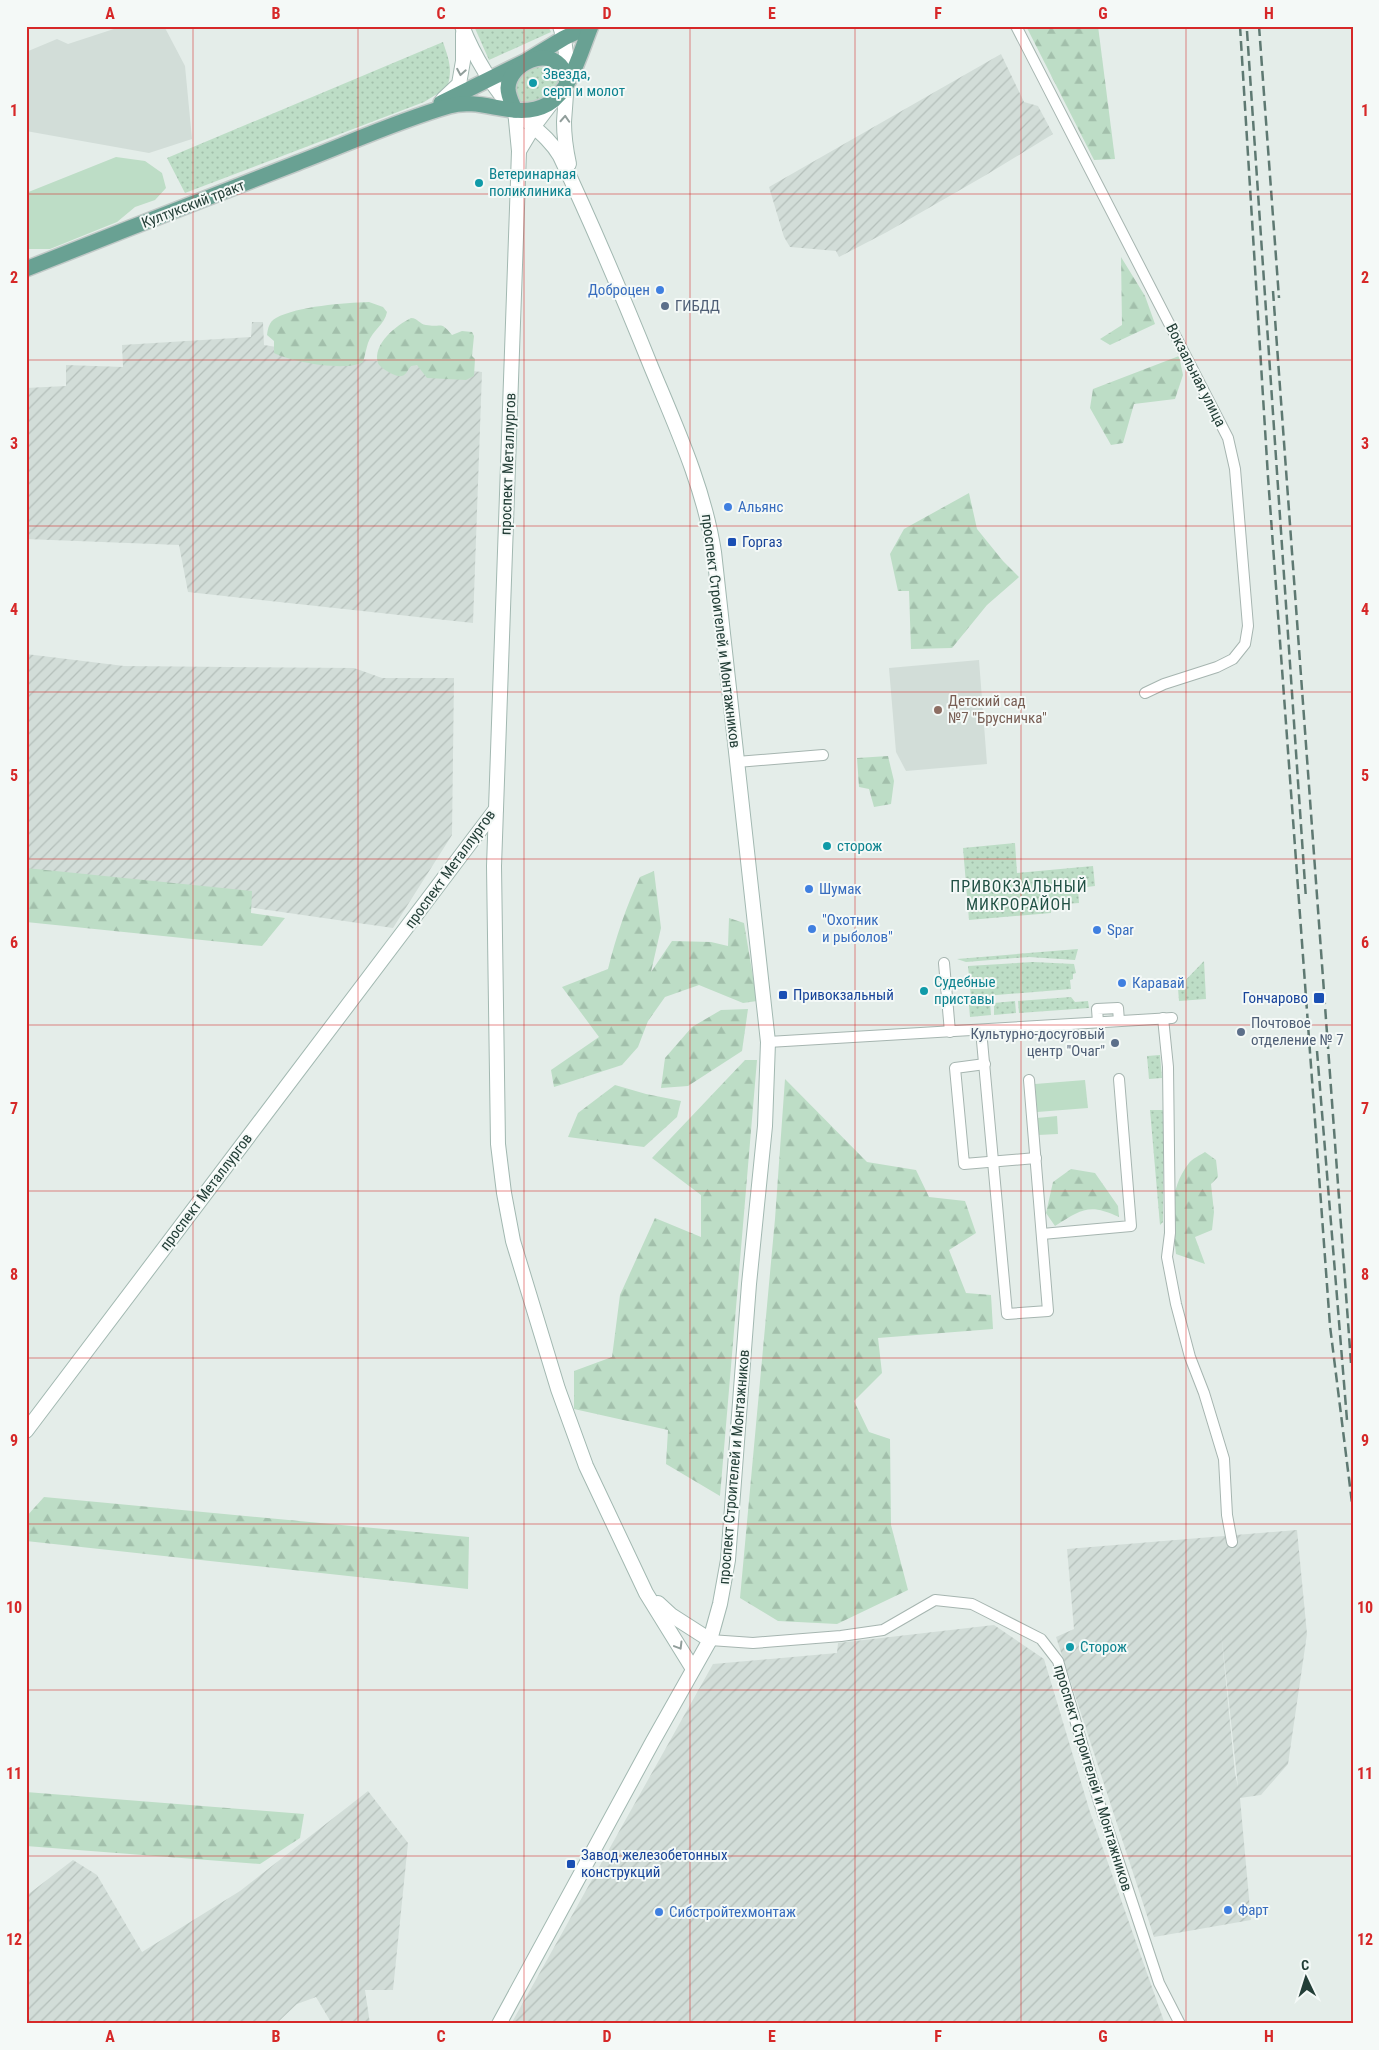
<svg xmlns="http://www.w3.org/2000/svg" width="1379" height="2050" font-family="'Roboto Condensed',sans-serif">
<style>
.built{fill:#d2ddd8}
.industrial{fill:url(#industrial-furrows);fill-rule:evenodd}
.grass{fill:url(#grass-dots)}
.forest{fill:url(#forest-firs)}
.park{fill:#bdddc6}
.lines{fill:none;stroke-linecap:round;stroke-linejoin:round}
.street-casing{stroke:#a6b5b0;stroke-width:12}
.secondary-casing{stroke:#a2b8b1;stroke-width:16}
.primary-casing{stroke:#c1c9c7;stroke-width:18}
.street{stroke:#fff;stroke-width:10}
.secondary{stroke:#fff;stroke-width:14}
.primary{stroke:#69a193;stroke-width:15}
.rail{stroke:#5e7972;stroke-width:2.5;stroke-dasharray:10 5;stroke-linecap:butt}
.oneway{stroke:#919e9b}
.grid{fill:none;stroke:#d62828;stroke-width:1;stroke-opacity:0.55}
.culture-dot{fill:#0f9aa8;stroke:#f4f9f7;stroke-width:2}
.shop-dot{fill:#3f7fe0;stroke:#f4f9f7;stroke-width:2}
.service-dot{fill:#5c6f8a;stroke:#f4f9f7;stroke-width:2}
.transit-dot{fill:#1a4fb4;stroke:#f4f9f7;stroke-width:2}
.education-dot{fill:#8d6e63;stroke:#f4f9f7;stroke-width:2}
.labels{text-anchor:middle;stroke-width:4;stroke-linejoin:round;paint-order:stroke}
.culture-label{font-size:15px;fill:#0d838f;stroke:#f4f9f7;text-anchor:start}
.street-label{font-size:15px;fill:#233e37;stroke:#f4f9f7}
.shop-label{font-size:15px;fill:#366cbe;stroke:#f4f9f7;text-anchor:start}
.service-label{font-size:15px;fill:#4e5e75;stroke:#f4f9f7;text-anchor:start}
.transit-label{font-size:15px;fill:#164399;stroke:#f4f9f7;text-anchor:start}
.education-label{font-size:15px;fill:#785e54;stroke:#f4f9f7;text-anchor:start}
.neighbourhood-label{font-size:16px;letter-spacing:1px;fill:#205044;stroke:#f4f9f7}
.neatline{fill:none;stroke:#d62828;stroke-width:2}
.grid-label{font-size:16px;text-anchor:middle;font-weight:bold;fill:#d62828}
</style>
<defs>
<pattern id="industrial-furrows" width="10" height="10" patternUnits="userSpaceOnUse" patternTransform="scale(1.25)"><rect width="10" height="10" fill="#d2ddd8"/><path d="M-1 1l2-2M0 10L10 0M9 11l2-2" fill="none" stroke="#b4bfba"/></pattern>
<pattern id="grass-dots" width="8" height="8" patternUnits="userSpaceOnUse" patternTransform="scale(1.25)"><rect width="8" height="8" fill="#bdddc6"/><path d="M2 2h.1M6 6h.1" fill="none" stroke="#a2bfab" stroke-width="1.8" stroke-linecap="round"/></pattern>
<pattern id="forest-firs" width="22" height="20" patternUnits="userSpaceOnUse" patternTransform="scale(1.25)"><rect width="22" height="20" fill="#bdddc6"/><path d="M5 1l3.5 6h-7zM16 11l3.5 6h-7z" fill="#a2bfab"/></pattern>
</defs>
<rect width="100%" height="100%" fill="#e4ede9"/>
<g class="built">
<path d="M123 26H164L185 66 192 139 149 153 26 131V52L57 39 68 44Z"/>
<path d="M979 660 987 764 906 771 896 752 889 668Z"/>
</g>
<g class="industrial">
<path d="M1001 54 1024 102 1038 106 1053 134 986 175 887 232 839 257 836 251 790 247 784 237 769 187Z"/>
<path d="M252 322H263L264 345 339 357 482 372 473 623 188 592 179 545 26 539V388L66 386V365L123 367 122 345 251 337Z"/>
<path d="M26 654 124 666 354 668 382 678H454L452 835 393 928 26 875Z"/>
<path d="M1297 1530 1307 1634 1288 1764 1261 1795 1240 1798 1251 1920 1154 1937 1056 1637 1074 1629 1067 1549ZM1221 1632 1228 1694 1238 1787 1235 1773Z"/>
<path d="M994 1625 1044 1659 1090 1812 1165 2024H511L713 1664 837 1653 838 1643Z"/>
<path d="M368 1791 408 1843 393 1990H365L370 2024H332L316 1997 297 2004 276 2024H26V1896L73 1860 97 1875 142 1952 240 1891Z"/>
</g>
<g class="grass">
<path d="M474 26H548L551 32 489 60Z"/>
<path d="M443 42C449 60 453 69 447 88L424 102 185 193 167 158Z"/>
<path d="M535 67 556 68 561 78 555 93 527 104 519 103C512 83 517 77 535 67Z"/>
<path d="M1015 843 1017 873 1093 866 1095 886 1078 888 1079 903 1051 905V913L969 920 963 848Z"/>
<path d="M1078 949 1075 960 1029 957 966 962 957 959Z"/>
<path d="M1204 961 1206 999 1179 1001 1178 988Z"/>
<path d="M1033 962 1074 964 1076 973 1073 974V979L1070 980 1071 989 971 997 968 966Z"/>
<path d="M1071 997 1075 1002 1088 1001 1089 1008 1019 1013 1018 1001Z"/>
<path d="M1015 1001 1016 1013 994 1015V1003Z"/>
<path d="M990 1003 991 1015 970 1017 969 1005Z"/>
<path d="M1160 1055 1162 1078 1149 1079 1147 1056Z"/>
<path d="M1150 1110H1163V1222L1160 1225Z"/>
</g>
<g class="forest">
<path d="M1026 26H1098L1115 159 1094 160Z"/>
<path d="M1121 257 1145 296 1155 324 1110 345 1100 339 1122 325Z"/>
<path d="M369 302 383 307 387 312C385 324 372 331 368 343 366 349 365 356 363 362 346 372 292 362 274 353V341L267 335C268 328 269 322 276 318 298 306 344 303 369 302Z"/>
<path d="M411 318C418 318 419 324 426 325 442 328 440 320 452 335L462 331 472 332 474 336 472 356 475 359 474 376 466 380 427 378 417 365 411 366C408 369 407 373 404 375 398 380 379 367 378 363 372 344 397 325 411 318Z"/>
<path d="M1179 356 1183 375 1175 399 1134 404 1123 443 1111 445 1090 408 1093 389Z"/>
<path d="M969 493 977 529 1003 561 1019 577 987 605 952 648 911 649 909 591H898L890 554 904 529Z"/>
<path d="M888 756 894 781 891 804 874 807 869 789 859 787 857 758Z"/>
<path d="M26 868 252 891 251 913 285 918 262 946 26 922Z"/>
<path d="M654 871 661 928 651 972 672 941 711 942 728 946 729 918 744 923 757 1001 743 1003 699 985 665 997 648 1021 638 1047 622 1065 554 1087 551 1070 599 1037 562 987 608 969C616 937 626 907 640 877Z"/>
<path d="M748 1009 742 1051 688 1086 661 1088 665 1058 692 1027 721 1010Z"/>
<path d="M745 1060H757L720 1496 666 1464 668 1430 574 1409V1371L612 1357 620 1295 655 1218 701 1237V1195L652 1158Z"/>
<path d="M785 1079 867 1162 916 1170 929 1197 965 1201 976 1233 949 1250 966 1293 991 1295 993 1329 878 1338 882 1373 854 1401 869 1432 890 1439 891 1525 908 1590 837 1624 778 1621 740 1598 775 1219Z"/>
<path d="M615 1085 646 1094 681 1101 677 1117 644 1147 568 1137 578 1113Z"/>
<path d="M1205 1152 1216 1160 1218 1177 1211 1184 1214 1212 1212 1230 1195 1237 1205 1264 1176 1254C1173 1222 1167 1191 1189 1163 1192 1159 1200 1155 1205 1152Z"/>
<path d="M1071 1169 1095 1173 1118 1206 1119 1217C1089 1203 1082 1209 1055 1226L1046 1213 1053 1182Z"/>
<path d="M44 1497 469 1537 468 1589 26 1541V1517Z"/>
<path d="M26 1792 304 1814 300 1838 260 1864 26 1846Z"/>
</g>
<g class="park">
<path d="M116 157 145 161 162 173 166 188 155 200 135 207 117 222 50 249H26V193Z"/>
<path d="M1085 1080 1088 1108 1037 1112 1035 1084Z"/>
<path d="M1057 1116 1058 1134 1038 1135 1037 1118Z"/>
</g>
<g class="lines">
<g class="street-casing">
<g id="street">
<path d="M1016 26 1228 438 1235 469 1248 626 1245 644 1233 659 1217 667 1164 684 1145 693"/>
<path d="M737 762 823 755"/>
<path d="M944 963 950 1032"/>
<path d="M1163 1018 1168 1067 1170 1233 1167 1257 1176 1304 1190 1357 1204 1393 1224 1459 1227 1515 1232 1542"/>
<path d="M1098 1022 1097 1009 1118 1008 1119 1021"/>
<path d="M981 1030 1007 1314 1048 1311 1029 1080"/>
<path d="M768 1042 1172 1018"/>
<path d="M985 1064 955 1068 964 1164 1036 1158"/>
<path d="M1042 1234 1131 1226 1119 1079"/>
<path d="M710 1640 753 1643 841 1636 883 1630 935 1600 972 1604 1041 1639 1058 1661 1099 1802 1159 1983 1180 2024"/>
</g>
</g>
<g class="secondary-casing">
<g id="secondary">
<path d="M462 26C473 54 494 91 516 111 531 126 549 137 560 156 593 226 623 297 652 369 677 429 704 488 714 552L768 1042 765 1126 749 1284 728 1560 720 1604 710 1640 653 1741 499 2024"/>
<path d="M560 26C571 56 566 91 564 122 564 136 566 150 569 164"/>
<path d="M443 99 459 84 463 61V33"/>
<path d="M519 151 534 126 553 101"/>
<path d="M496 809 494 866 498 1144 504 1193 513 1241 558 1389 586 1466 646 1593 693 1669"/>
<path d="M26 1431 496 809 519 151 515 110"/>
<path d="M658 1603 671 1615 710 1640"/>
</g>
</g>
<g class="primary-casing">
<g id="primary">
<path d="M441 103 526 61 564 38 589 26"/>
<path d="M515 110C512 103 508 96 508 88 509 64 548 45 563 69 566 74 566 79 567 84"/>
<path d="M26 269C116 233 207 198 297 163 347 144 397 121 449 106 483 96 516 122 548 104 571 91 581 50 591 26"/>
</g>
</g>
<use href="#street" class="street"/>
<use href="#secondary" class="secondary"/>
<use href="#primary" class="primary"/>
<g class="rail">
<path d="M1240 26 1268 477 1330 1326 1353 1511"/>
<path d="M1259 26 1279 298"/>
<path d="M1247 31 1306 899"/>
<path d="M1273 291 1351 1363"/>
<path d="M1317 1051 1347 1420"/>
</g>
</g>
<defs><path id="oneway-chevron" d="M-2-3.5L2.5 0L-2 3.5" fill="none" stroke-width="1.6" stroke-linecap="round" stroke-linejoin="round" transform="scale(1.25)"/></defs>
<g class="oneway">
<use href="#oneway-chevron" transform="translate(461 72) rotate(100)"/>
<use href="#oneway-chevron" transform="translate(565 119) rotate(-87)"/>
<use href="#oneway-chevron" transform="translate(679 1646) rotate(59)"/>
</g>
<path class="grid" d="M193 26V2024M358 26V2024M524 26V2024M690 26V2024M855 26V2024M1021 26V2024M1186 26V2024M26 194H1353M26 360H1353M26 526H1353M26 692H1353M26 859H1353M26 1025H1353M26 1191H1353M26 1358H1353M26 1524H1353M26 1690H1353M26 1856H1353"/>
<g class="culture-dot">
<circle cx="533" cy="83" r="5"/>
<circle cx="479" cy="183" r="5"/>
<circle cx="827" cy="846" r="5"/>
<circle cx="924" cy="991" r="5"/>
<circle cx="1070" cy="1647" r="5"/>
</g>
<g class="shop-dot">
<circle cx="660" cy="290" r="5"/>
<circle cx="728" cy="507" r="5"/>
<circle cx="809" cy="889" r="5"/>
<circle cx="812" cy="929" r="5"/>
<circle cx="1097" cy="930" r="5"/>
<circle cx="1122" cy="983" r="5"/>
<circle cx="1228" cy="1910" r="5"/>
<circle cx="659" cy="1912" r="5"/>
</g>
<g class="service-dot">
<circle cx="665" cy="306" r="5"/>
<circle cx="1241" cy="1032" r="5"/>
<circle cx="1115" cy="1043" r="5"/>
</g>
<g class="transit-dot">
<rect x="727" y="537" width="10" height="10" rx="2.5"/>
<rect x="778" y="990" width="10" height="10" rx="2.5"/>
<rect x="1313" y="992" width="12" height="12" rx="2.5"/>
<rect x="566" y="1859" width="10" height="10" rx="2.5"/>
</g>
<circle class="education-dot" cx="938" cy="710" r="5"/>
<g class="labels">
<g class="culture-label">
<text x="543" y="79">Звезда,<tspan x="543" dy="17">серп и молот</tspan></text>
<text x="489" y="179">Ветеринарная<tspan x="489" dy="17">поликлиника</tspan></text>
<text x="837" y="851">сторож</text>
<text x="934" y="987">Судебные<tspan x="934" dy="17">приставы</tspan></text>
<text x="1080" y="1652">Сторож</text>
</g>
<g class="street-label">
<text transform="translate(193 204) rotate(-21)" y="5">Култукский тракт</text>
<text transform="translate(1196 375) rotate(63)" y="5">Вокзальная улица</text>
<text transform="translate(508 464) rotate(-88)" y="5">проспект Металлургов</text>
<text transform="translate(721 631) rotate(83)" y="5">проспект Строителей и Монтажников</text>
<text transform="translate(450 869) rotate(-54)" y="5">проспект Металлургов</text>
<text transform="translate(206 1192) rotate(-53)" y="5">проспект Металлургов</text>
<text transform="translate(734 1467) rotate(-85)" y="5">проспект Строителей и Монтажников</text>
<text transform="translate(1093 1778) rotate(73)" y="5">проспект Строителей и Монтажников</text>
</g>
<g class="shop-label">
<text x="650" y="295" text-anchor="end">Доброцен</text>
<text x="738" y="512">Альянс</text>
<text x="819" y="894">Шумак</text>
<text x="822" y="925">"Охотник<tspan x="822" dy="17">и рыболов"</tspan></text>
<text x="1107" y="935">Spar</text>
<text x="1132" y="988">Каравай</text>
<text x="1238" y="1915">Фарт</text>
<text x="669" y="1917">Сибстройтехмонтаж</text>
</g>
<g class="service-label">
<text x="675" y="311">ГИБДД</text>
<text x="1251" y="1028">Почтовое<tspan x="1251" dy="17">отделение № 7</tspan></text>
<text x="1105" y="1039" text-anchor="end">Культурно-досуговый<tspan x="1105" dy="17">центр "Очаг"</tspan></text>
</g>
<g class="transit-label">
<text x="742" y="547">Горгаз</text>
<text x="793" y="1000">Привокзальный</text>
<text x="1308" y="1003" text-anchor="end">Гончарово</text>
<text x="581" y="1860">Завод железобетонных<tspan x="581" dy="17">конструкций</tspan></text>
</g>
<g class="education-label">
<text x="948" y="706">Детский сад<tspan x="948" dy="17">№7 "Брусничка"</tspan></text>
</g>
<g class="neighbourhood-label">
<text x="1019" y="892">ПРИВОКЗАЛЬНЫЙ<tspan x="1019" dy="18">МИКРОРАЙОН</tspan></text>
</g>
</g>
<rect width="1379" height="2050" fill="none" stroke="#f4f9f7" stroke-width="55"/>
<g transform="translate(1306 1978) rotate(356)" stroke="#f4f9f7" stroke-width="4" paint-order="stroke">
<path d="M0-4L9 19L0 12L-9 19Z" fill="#233e37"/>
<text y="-8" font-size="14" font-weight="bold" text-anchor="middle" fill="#233e37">С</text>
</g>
<rect x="28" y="28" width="1324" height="1994" class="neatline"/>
<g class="grid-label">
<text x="110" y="19">A</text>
<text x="276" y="19">B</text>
<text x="441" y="19">C</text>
<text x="607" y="19">D</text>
<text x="772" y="19">E</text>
<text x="938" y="19">F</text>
<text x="1103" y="19">G</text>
<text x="1269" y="19">H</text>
<text x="14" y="116">1</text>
<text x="1365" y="116">1</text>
<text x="14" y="283">2</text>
<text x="1365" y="283">2</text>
<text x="14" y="449">3</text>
<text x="1365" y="449">3</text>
<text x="14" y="615">4</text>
<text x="1365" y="615">4</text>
<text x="14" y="781">5</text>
<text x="1365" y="781">5</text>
<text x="14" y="948">6</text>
<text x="1365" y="948">6</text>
<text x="14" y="1114">7</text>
<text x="1365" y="1114">7</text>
<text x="14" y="1280">8</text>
<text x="1365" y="1280">8</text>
<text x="14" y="1446">9</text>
<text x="1365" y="1446">9</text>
<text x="14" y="1613">10</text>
<text x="1365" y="1613">10</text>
<text x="14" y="1779">11</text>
<text x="1365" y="1779">11</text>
<text x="14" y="1945">12</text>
<text x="1365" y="1945">12</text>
<text x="110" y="2042">A</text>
<text x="276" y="2042">B</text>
<text x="441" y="2042">C</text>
<text x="607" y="2042">D</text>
<text x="772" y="2042">E</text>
<text x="938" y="2042">F</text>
<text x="1103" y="2042">G</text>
<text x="1269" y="2042">H</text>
</g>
</svg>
